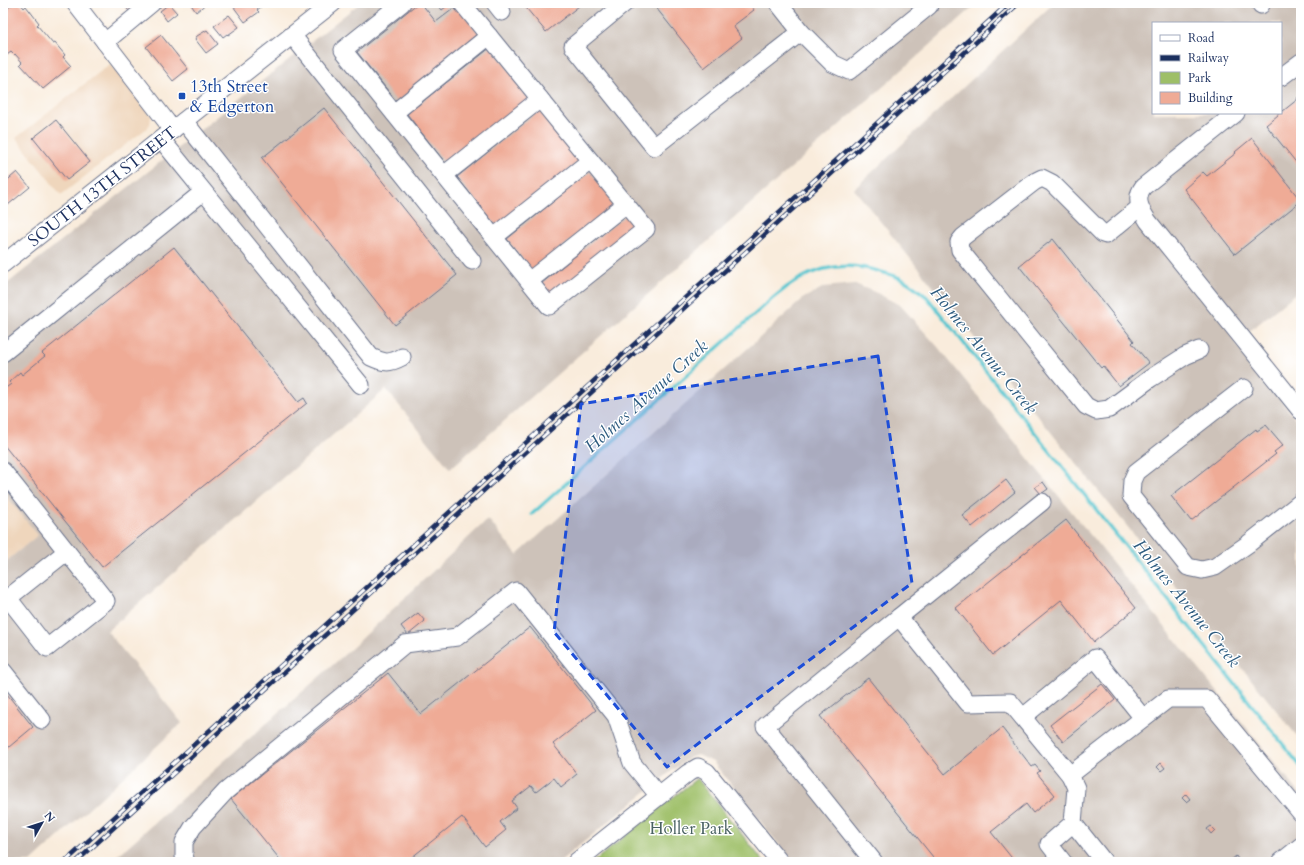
<svg xmlns="http://www.w3.org/2000/svg" width="1304" height="865" font-family="Cardo,serif">
<style>
.built{fill:#efd6bc}
.industrial{fill:#cdc2b9;fill-rule:evenodd}
.green{fill:#9ebf68;stroke:#5c7763}
.lines{fill:none;stroke-linecap:round;stroke-linejoin:round}
.stream{stroke:#59c6d0;stroke-width:3.5}
.building{fill:#efab96}
.minor-casing{stroke:#69718a;stroke-width:19}
.minor{stroke:#fff;stroke-width:17}
.rail-casing{stroke:#1b2f5e;stroke-width:4.5}
.rail{stroke:#fff;stroke-width:3;stroke-dasharray:9;stroke-linecap:butt}
.marked{fill:#1d4ed8;fill-opacity:0.2;stroke:#1d4ed8;stroke-width:3;stroke-dasharray:8 5;stroke-linejoin:round}
.transit-dot{fill:#1a4fb4;stroke:#fff;stroke-width:1.5}
.labels{text-anchor:middle;stroke-width:3;stroke-linejoin:round;paint-order:stroke}
.transit-label{font-size:17px;fill:#164399;stroke:#fff;text-anchor:start}
.street-label{font-size:17px;fill:#1b2f5e;stroke:#fff}
.park-label{font-size:17px;fill:#496162;stroke:#fff}
.water-label{font-size:18px;font-style:italic;fill:#2e5c80;stroke:#fff}
</style>
<rect width="100%" height="100%" fill="#fff"/>
<filter id="ink" filterUnits="userSpaceOnUse"><feTurbulence type="fractalNoise" baseFrequency=".025" numOctaves="2"/><feDisplacementMap in="SourceGraphic" scale="8" xChannelSelector="R" yChannelSelector="G"/><feConvolveMatrix kernelMatrix="1 2 1 2 8 2 1 2 1" color-interpolation-filters="sRGB"/></filter>
<filter id="wash" filterUnits="userSpaceOnUse"><feTurbulence type="fractalNoise" baseFrequency=".012" numOctaves="4" result="noise"/><feDisplacementMap in="SourceGraphic" scale="16" xChannelSelector="R" yChannelSelector="G"/><feGaussianBlur stdDeviation="0.9" result="paint"/><feColorMatrix in="noise" values="0 0 0 0 0 0 0 0 0 0 0 0 0 0 0 0 0 1.4 0 .05"/><feComposite in="paint" operator="in"/></filter>
<g filter="url(#wash)">
<rect width="100%" height="100%" fill="#f9ecdc"/>
<g class="built">
<path d="M110 64 147 111 151 116 150 124 147 128 61 195 16 138Z"/>
<path d="M3 492 38 535 3 564Z"/>
</g>
<g class="industrial">
<path d="M360 3H978L450 469 386 389 107 631 182 723 31 862H3V564L38 535 3 492V287Z"/>
<path d="M1054 3H1301V289L1235 343 1301 426V741L854 189ZM1153 23H1281V113H1153Z"/>
<path d="M855 284 879 294 901 306 938 347 1301 795V862H793L713 762 698 755 691 757 674 769 559 862H110L353 647 488 519 517 555 804 298 824 287Z"/>
</g>
<path class="green" d="M697 778 764 862H593Z"/>
<g class="lines">
<path class="stream" d="M532 514 773 298C805 270 839 258 881 272 890 274 899 277 907 282 914 286 920 292 927 297L1301 767"/>
</g>
<g id="blocks">
<g class="building">
<path d="M14 3H20L24 8 26 6 39 23 37 25 53 44 55 43 65 55 63 57 71 66 43 89 20 64 22 62 15 54 14 55 11 52 4 57 5 58 3 60V10L7 7 8 8Z"/>
<path d="M122 3H139L129 11Z"/>
<path d="M190 3H207L196 12Z"/>
<path d="M238 3H266L257 10 259 12 245 22 233 6Z"/>
<path d="M418 3H421L436 22 457 6 481 35 397 102 357 52Z"/>
<path d="M436 3H451L442 10Z"/>
<path d="M522 3H577L579 6 546 32Z"/>
<path d="M664 3H749L754 10 733 26 742 38 704 68 657 9Z"/>
<path d="M169 4 177 13 167 21 160 11Z"/>
<path d="M229 15 239 27 228 35 227 34 223 37 214 26Z"/>
<path d="M207 30 218 44 206 53 195 39 197 36Z"/>
<path d="M161 35 188 69 173 81 146 47Z"/>
<path d="M491 47 531 98 447 165 407 114Z"/>
<path d="M1300 96 1301 98V165L1299 166 1266 125 1278 115V113H1281L1282 110 1283 111 1298 99 1297 98Z"/>
<path d="M324 108 457 275 395 325 262 158Z"/>
<path d="M540 110 581 160 497 227 457 177Z"/>
<path d="M56 120 90 162 67 180 33 138Z"/>
<path d="M1252 138 1301 201 1235 254 1184 189 1203 172 1207 176 1236 153 1235 152Z"/>
<path d="M17 172 30 187 3 209V184Z"/>
<path d="M590 172 616 204 532 271 507 239Z"/>
<path d="M625 216 636 229 552 296 542 283Z"/>
<path d="M1053 239 1134 341 1132 343 1149 363 1119 386 1103 366 1101 368 1019 266Z"/>
<path d="M174 247 298 402 304 398 307 403 102 567 3 444V390L11 384 9 382 20 372 22 375 45 356 42 353Z"/>
<path d="M1266 425 1283 445 1274 452 1276 454 1191 521 1171 496 1256 429 1257 431Z"/>
<path d="M1006 480 1015 492 972 527 962 515Z"/>
<path d="M1043 482 1048 489 1041 494 1035 487Z"/>
<path d="M1066 520 1136 608 1094 642 1061 600 993 655 956 608Z"/>
<path d="M418 613 425 621 408 635 401 626Z"/>
<path d="M530 627 596 710 553 744 577 774 561 787 554 778 536 792 531 786 512 801 517 808 500 822 506 830 485 847 462 817 406 862H282L231 799 388 673 421 714Z"/>
<path d="M868 678 945 774 1002 728 1032 767 1035 765 1040 771 1037 773 1055 795 1033 813 1026 804 991 832 1015 862H937L820 716Z"/>
<path d="M1102 684 1115 700 1063 742 1050 725Z"/>
<path d="M3 689 33 727 3 752Z"/>
<path d="M1161 763 1165 768 1161 771 1157 767Z"/>
<path d="M1186 794 1190 799 1186 802 1182 798Z"/>
<path d="M1211 826 1215 830 1211 834 1207 829Z"/>
<path d="M1236 856 1239 861 1238 862H1233L1231 860Z"/>
</g>
</g>
</g>
<g filter="url(#ink)">
<use href="#blocks" fill-opacity="0" stroke="#69718a" stroke-width="1"/>
<g class="lines">
<g class="minor-casing">
<g id="minor">
<path d="M75 3 173 130"/>
<path d="M402 3 343 50 549 306 646 229 462 3"/>
<path d="M495 3 502 12"/>
<path d="M625 3 573 46 654 147 801 32"/>
<path d="M778 3 801 32 832 63 849 71 929 6 926 3"/>
<path d="M1260 3 1261 5"/>
<path d="M292 35 472 261"/>
<path d="M105 42 152 3"/>
<path d="M1281 77 1301 62"/>
<path d="M394 113 489 36"/>
<path d="M1236 113 1143 187C1134 199 1141 210 1148 221L1301 411"/>
<path d="M184 121 371 357C384 363 389 364 402 357"/>
<path d="M161 139 361 385"/>
<path d="M444 175 540 99"/>
<path d="M1140 207 1106 235 1103 234 1052 183 1042 178 1034 182 963 237 959 242 960 250 1086 406 1096 411 1109 409 1151 378 1185 356 1199 350"/>
<path d="M494 237 590 161"/>
<path d="M3 264 333 3"/>
<path d="M529 281 626 204"/>
<path d="M3 353 203 192"/>
<path d="M1244 388 1136 472 1132 481 1131 496 1188 567 1202 570 1215 567 1248 544 1301 502"/>
<path d="M3 471 106 601 47 648 8 598 66 552"/>
<path d="M899 617 1042 502"/>
<path d="M3 671 42 720"/>
<path d="M1023 717 1095 658 1143 718"/>
<path d="M1070 775 1168 699H1207L1301 813"/>
<path d="M186 862 184 856V842L193 827 226 791 405 644 457 637 516 591 616 716 632 763 659 796"/>
<path d="M576 862 688 773 698 767 707 772 780 862"/>
<path d="M874 862 765 726 899 617 968 703 1010 702 1070 775 1076 788 1073 823 1104 862"/>
<path d="M1063 862 1049 844 1073 823"/>
<path d="M1281 862 1301 846"/>
</g>
</g>
<use href="#minor" class="minor"/>
<g class="rail-casing">
<g id="rail">
<path d="M65 862 1009 3"/>
<path d="M76 862 1019 3"/>
</g>
</g>
<use href="#rail" class="rail"/>
</g>
</g>
<path class="marked" d="M878 356 912 583 667 767 554 632 581 404Z"/>
<rect class="transit-dot" x="178" y="92" width="8" height="8" rx="2"/>
<g class="labels">
<g class="transit-label">
<text x="190" y="92">13th Street<tspan x="190" dy="20">&amp; Edgerton</tspan></text>
</g>
<g class="street-label">
<text transform="translate(102 186) rotate(-38)" y="6">SOUTH 13TH STREET</text>
</g>
<g class="park-label">
<text x="691" y="834">Holler Park</text>
</g>
<g class="water-label">
<text transform="translate(984 350) rotate(51)" y="6">Holmes Avenue Creek</text>
<text transform="translate(646 396) rotate(-42)" y="6">Holmes Avenue Creek</text>
<text transform="translate(1187 603) rotate(51)" y="6">Holmes Avenue Creek</text>
</g>
</g>
<rect width="1304" height="865" fill="none" stroke="#fff" stroke-width="16"/>
<rect x="1152" y="22" width="130" height="92" fill="#ffffff" stroke="#a4acbf"/>
<rect x="1160" y="35" width="20" height="6" fill="#ffffff" stroke="#a4acbf"/>
<text x="1188" y="42" font-size="12" fill="#1b2f5e">Road</text>
<rect x="1160" y="55" width="20" height="6" fill="#1b2f5e" stroke="#a4acbf"/>
<text x="1188" y="62" font-size="12" fill="#1b2f5e">Railway</text>
<rect x="1160" y="72" width="20" height="12" fill="#9ebf68" stroke="#a4acbf"/>
<text x="1188" y="82" font-size="12" fill="#1b2f5e">Park</text>
<rect x="1160" y="92" width="20" height="12" fill="#efab96" stroke="#a4acbf"/>
<text x="1188" y="102" font-size="12" fill="#1b2f5e">Building</text>
<g transform="translate(42 823) rotate(51)" stroke="#ffffff" stroke-width="3" paint-order="stroke">
<path d="M0-3L7 15L0 10L-7 15Z" fill="#1b2f5e"/>
<text y="-6" font-size="11" font-weight="bold" text-anchor="middle" fill="#1b2f5e">N</text>
</g>
</svg>
